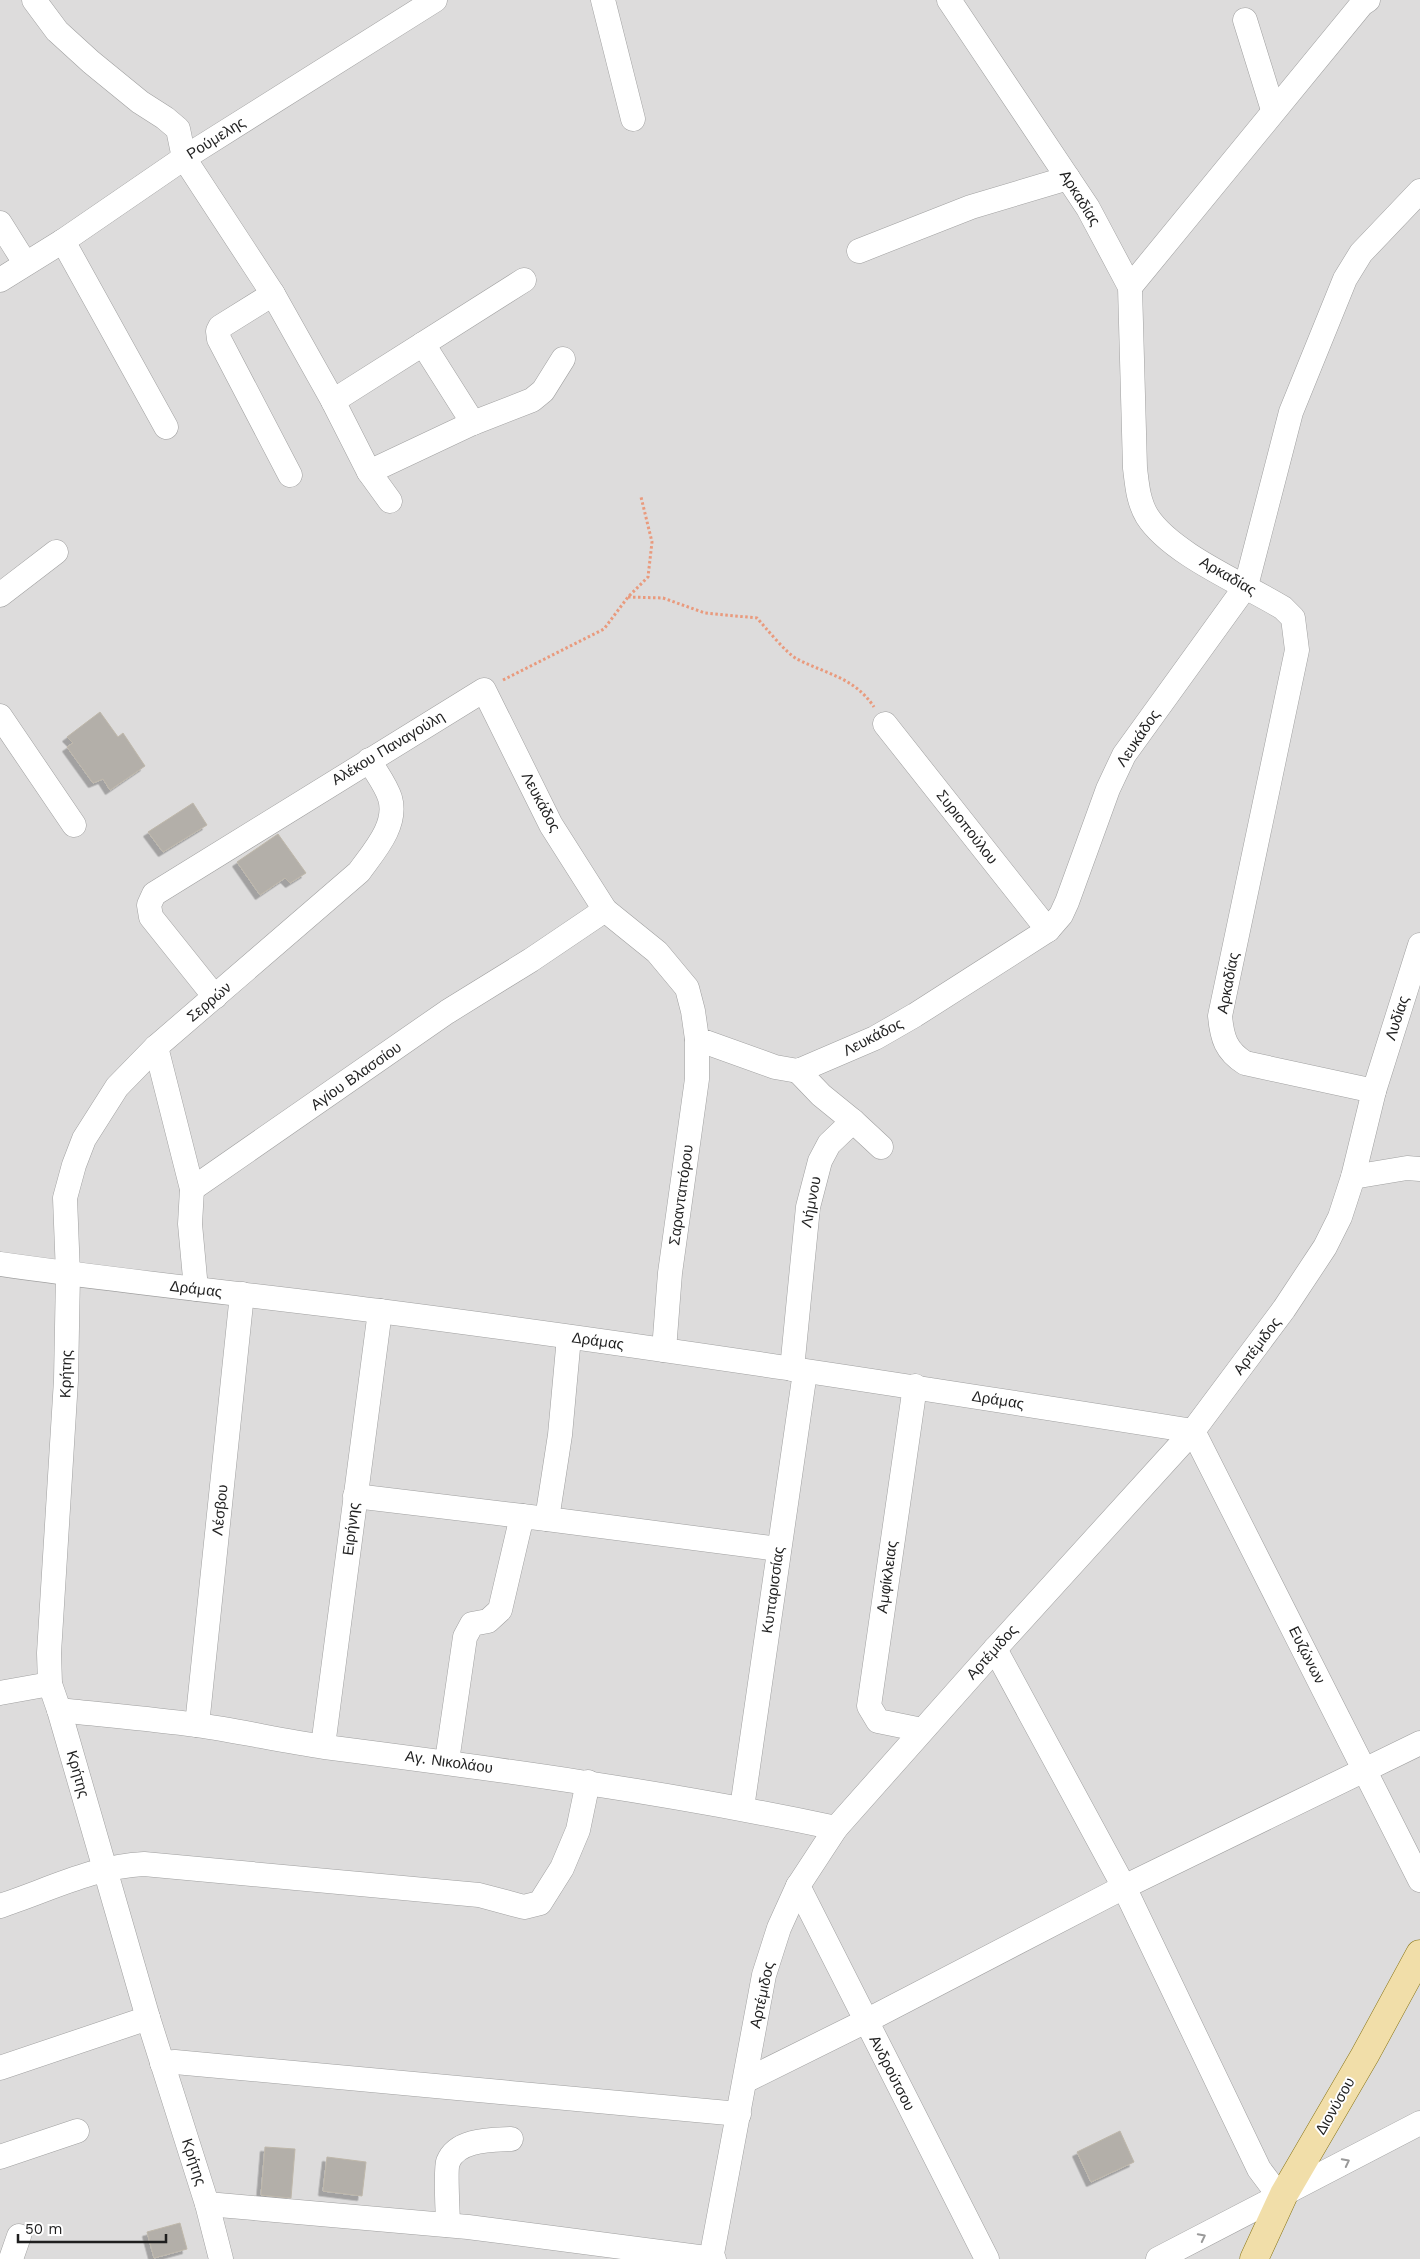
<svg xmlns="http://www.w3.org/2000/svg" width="1420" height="2259" font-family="'Work Sans',sans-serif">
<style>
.residential{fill:#dddcdc}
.building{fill:#b3afa9;stroke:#beb7aa;filter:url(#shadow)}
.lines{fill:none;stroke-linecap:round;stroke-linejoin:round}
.minor-casing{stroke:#a0a0a0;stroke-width:25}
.major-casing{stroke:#887412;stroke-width:29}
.path{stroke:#e99a7d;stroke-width:3;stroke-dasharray:2.5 2.5;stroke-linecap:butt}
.minor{stroke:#fff;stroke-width:24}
.major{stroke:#f1dea9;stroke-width:28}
.oneway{stroke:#9a9a9a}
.labels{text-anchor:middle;stroke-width:4;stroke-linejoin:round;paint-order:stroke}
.street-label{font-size:15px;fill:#1f1f1f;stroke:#fff}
</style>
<defs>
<filter id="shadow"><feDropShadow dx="-4.5" dy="4.5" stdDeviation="0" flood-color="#0004"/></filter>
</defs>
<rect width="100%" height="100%" fill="#eeede6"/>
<rect class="residential" x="0" y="0" width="1420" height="2259"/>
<g class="building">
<path d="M100 712 118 737 123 733 145 766 110 790 103 779 93 783 67 747 73 743 67 737Z"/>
<path d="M193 803 207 825 163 852 148 832Z"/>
<path d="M278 834 306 873 290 883 285 878 260 895 237 862Z"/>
<path d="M1120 2131 1134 2162 1091 2182 1077 2152Z"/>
<path d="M265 2147 295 2149 291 2198 261 2195Z"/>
<path d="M327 2157 366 2162 362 2196 323 2191Z"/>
<path d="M180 2223 187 2249 154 2258 147 2232Z"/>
</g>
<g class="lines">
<g class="minor-casing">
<g id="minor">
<path d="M34 0 57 31 91 62 140 102 165 118 178 129 184 158 273 294 333 401 369 472 390 501"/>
<path d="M603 0 633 119"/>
<path d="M949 0 1088 208 1130 287 1135 468C1137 484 1138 501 1147 516 1171 554 1244 584 1283 608L1293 618 1297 650 1220 1016C1222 1038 1226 1051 1245 1063L1374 1091"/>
<path d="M1245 20 1273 110"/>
<path d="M0 223 25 263"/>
<path d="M63 241 166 427"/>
<path d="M859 251 971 207 1068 178"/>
<path d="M0 280 63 241 184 158 435 0"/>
<path d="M1130 287 1362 4 1368 0"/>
<path d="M273 294 220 327 218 331 219 339 290 475"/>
<path d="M423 344 473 423"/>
<path d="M333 401 524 280"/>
<path d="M369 472 473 423 532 400 543 391 563 359"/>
<path d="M0 595 56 552"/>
<path d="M0 716 74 825"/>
<path d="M885 724 1048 930"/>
<path d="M215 997 151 917 149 905 154 894 484 690 551 825 605 910 657 952 687 988 693 1011 697 1039 775 1067 798 1071 875 1038 915 1015 1048 930 1061 915 1067 902 1108 789 1124 755 1246 586 1291 412 1345 279 1361 253 1420 191"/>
<path d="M156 1047 192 1189 190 1224 196 1289"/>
<path d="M853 1121 881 1147"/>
<path d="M1353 1177 1407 1168 1420 1169"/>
<path d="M192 1189 447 1012 531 960 605 910"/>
<path d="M0 1264C126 1282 253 1295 379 1311 651 1346 922 1388 1193 1431"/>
<path d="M569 1337 560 1435 547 1519 779 1549"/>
<path d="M664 1350 670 1273 697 1079V1039"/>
<path d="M792 1369 808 1207 820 1161 829 1144 853 1121 821 1095 798 1071"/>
<path d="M915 1386 869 1706 878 1721 922 1730"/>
<path d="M1193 1431 1420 1880"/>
<path d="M355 1496 522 1516"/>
<path d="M995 1649 1124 1887 1259 2169 1271 2185 1284 2194"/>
<path d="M0 1693 50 1684"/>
<path d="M59 1710C105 1715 151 1719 197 1725 240 1731 282 1741 325 1747 497 1769 667 1792 836 1828"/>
<path d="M197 1725 242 1294"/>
<path d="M323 1746 380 1311"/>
<path d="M447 1761 465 1637 472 1624 488 1621 500 1610 522 1516 547 1519"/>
<path d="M742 1808 805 1372"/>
<path d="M798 1886 987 2259"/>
<path d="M0 1906C46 1891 95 1866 144 1864L479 1895 524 1907 540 1903 562 1868 578 1830 588 1782"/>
<path d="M162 2063 175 2062 739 2114"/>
<path d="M0 2068 148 2018"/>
<path d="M745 2081 866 2021 1124 1887 1420 1743"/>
<path d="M0 2157 77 2131"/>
<path d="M207 2204 468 2227 714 2259"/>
<path d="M448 2225C448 2214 445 2170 448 2162 457 2139 491 2140 511 2139"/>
<path d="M11 2259 19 2236"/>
<path d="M221 2259 207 2204 148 2018 59 1710 50 1684 49 1653 66 1380 68 1274 65 1198 74 1165 84 1139 117 1087 156 1047 359 872C374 851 398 825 390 798 386 785 375 771 369 760"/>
<path d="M711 2259 764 1975 779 1928 798 1886 836 1828 995 1649 1193 1431 1284 1309 1325 1247 1340 1217 1353 1177 1374 1091 1420 945"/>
<path d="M1158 2259 1420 2123"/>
</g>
</g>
<g class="major-casing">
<path id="major" d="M1254 2259 1284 2194 1365 2055 1420 1954"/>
</g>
<g class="path">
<path d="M628 597 663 598 705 613 757 618C766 628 786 653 797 659 826 674 854 677 874 707"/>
<path d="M503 680 604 629 628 597 648 577 652 542 641 497"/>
</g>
<use href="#minor" class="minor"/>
<use href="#major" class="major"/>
</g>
<defs><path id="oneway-chevron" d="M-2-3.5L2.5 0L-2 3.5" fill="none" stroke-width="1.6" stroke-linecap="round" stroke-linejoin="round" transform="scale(1.25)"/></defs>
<g class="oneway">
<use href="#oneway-chevron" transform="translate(1346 2162) rotate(-27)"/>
<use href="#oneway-chevron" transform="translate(1202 2237) rotate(-27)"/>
</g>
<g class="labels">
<g class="street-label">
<text transform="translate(216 138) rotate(-32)" y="5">Ρούμελης</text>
<text transform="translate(1080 198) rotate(58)" y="5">Αρκαδίας</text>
<text transform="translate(1228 576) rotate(30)" y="5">Αρκαδίας</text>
<text transform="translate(1138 738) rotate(-56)" y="5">Λευκάδος</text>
<text transform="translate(388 748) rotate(-31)" y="5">Αλέκου Παναγούλη</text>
<text transform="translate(541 802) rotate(62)" y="5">Λευκάδος</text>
<text transform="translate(967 827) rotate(52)" y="5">Συριοπούλου</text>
<text transform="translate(1228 983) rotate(-79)" y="5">Αρκαδίας</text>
<text transform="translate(209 1002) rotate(-40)" y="5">Σερρών</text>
<text transform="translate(1397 1018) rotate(-72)" y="5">Λυδίας</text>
<text transform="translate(873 1037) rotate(-27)" y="5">Λευκάδος</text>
<text transform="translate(356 1076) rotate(-35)" y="5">Αγίου Βλασσίου</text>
<text transform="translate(681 1195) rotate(-82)" y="5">Σαρανταπόρου</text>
<text transform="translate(811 1202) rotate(-79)" y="5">Λήμνου</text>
<text transform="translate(196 1289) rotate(7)" y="5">Δράμας</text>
<text transform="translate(598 1341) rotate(8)" y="5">Δράμας</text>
<text transform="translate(1257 1346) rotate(-53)" y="5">Αρτέμιδος</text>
<text transform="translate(66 1374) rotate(-88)" y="5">Κρήτης</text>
<text transform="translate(998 1400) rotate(9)" y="5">Δράμας</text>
<text transform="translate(220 1510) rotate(-84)" y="5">Λέσβου</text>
<text transform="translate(351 1529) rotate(-83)" y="5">Ειρήνης</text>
<text transform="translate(887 1577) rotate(-82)" y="5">Αμφίκλειας</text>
<text transform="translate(773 1590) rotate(-82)" y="5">Κυπαρισσίας</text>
<text transform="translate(992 1652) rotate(-48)" y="5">Αρτέμιδος</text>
<text transform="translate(1307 1655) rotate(63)" y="5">Ευζώνων</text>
<text transform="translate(449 1762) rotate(8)" y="5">Αγ. Νικολάου</text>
<text transform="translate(78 1774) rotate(74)" y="5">Κρήτης</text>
<text transform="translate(762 1995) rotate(-78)" y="5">Αρτέμιδος</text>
<text transform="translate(892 2073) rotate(63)" y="5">Ανδρούτσου</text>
<text transform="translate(1335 2106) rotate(-60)" y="5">Διονύσου</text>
<text transform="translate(194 2162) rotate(72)" y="5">Κρήτης</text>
</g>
</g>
<path d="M18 2234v8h148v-8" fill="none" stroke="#1f1f1f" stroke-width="2.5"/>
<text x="25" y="2234" font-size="15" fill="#1f1f1f" stroke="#ffffff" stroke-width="4" paint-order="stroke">50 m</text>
</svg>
